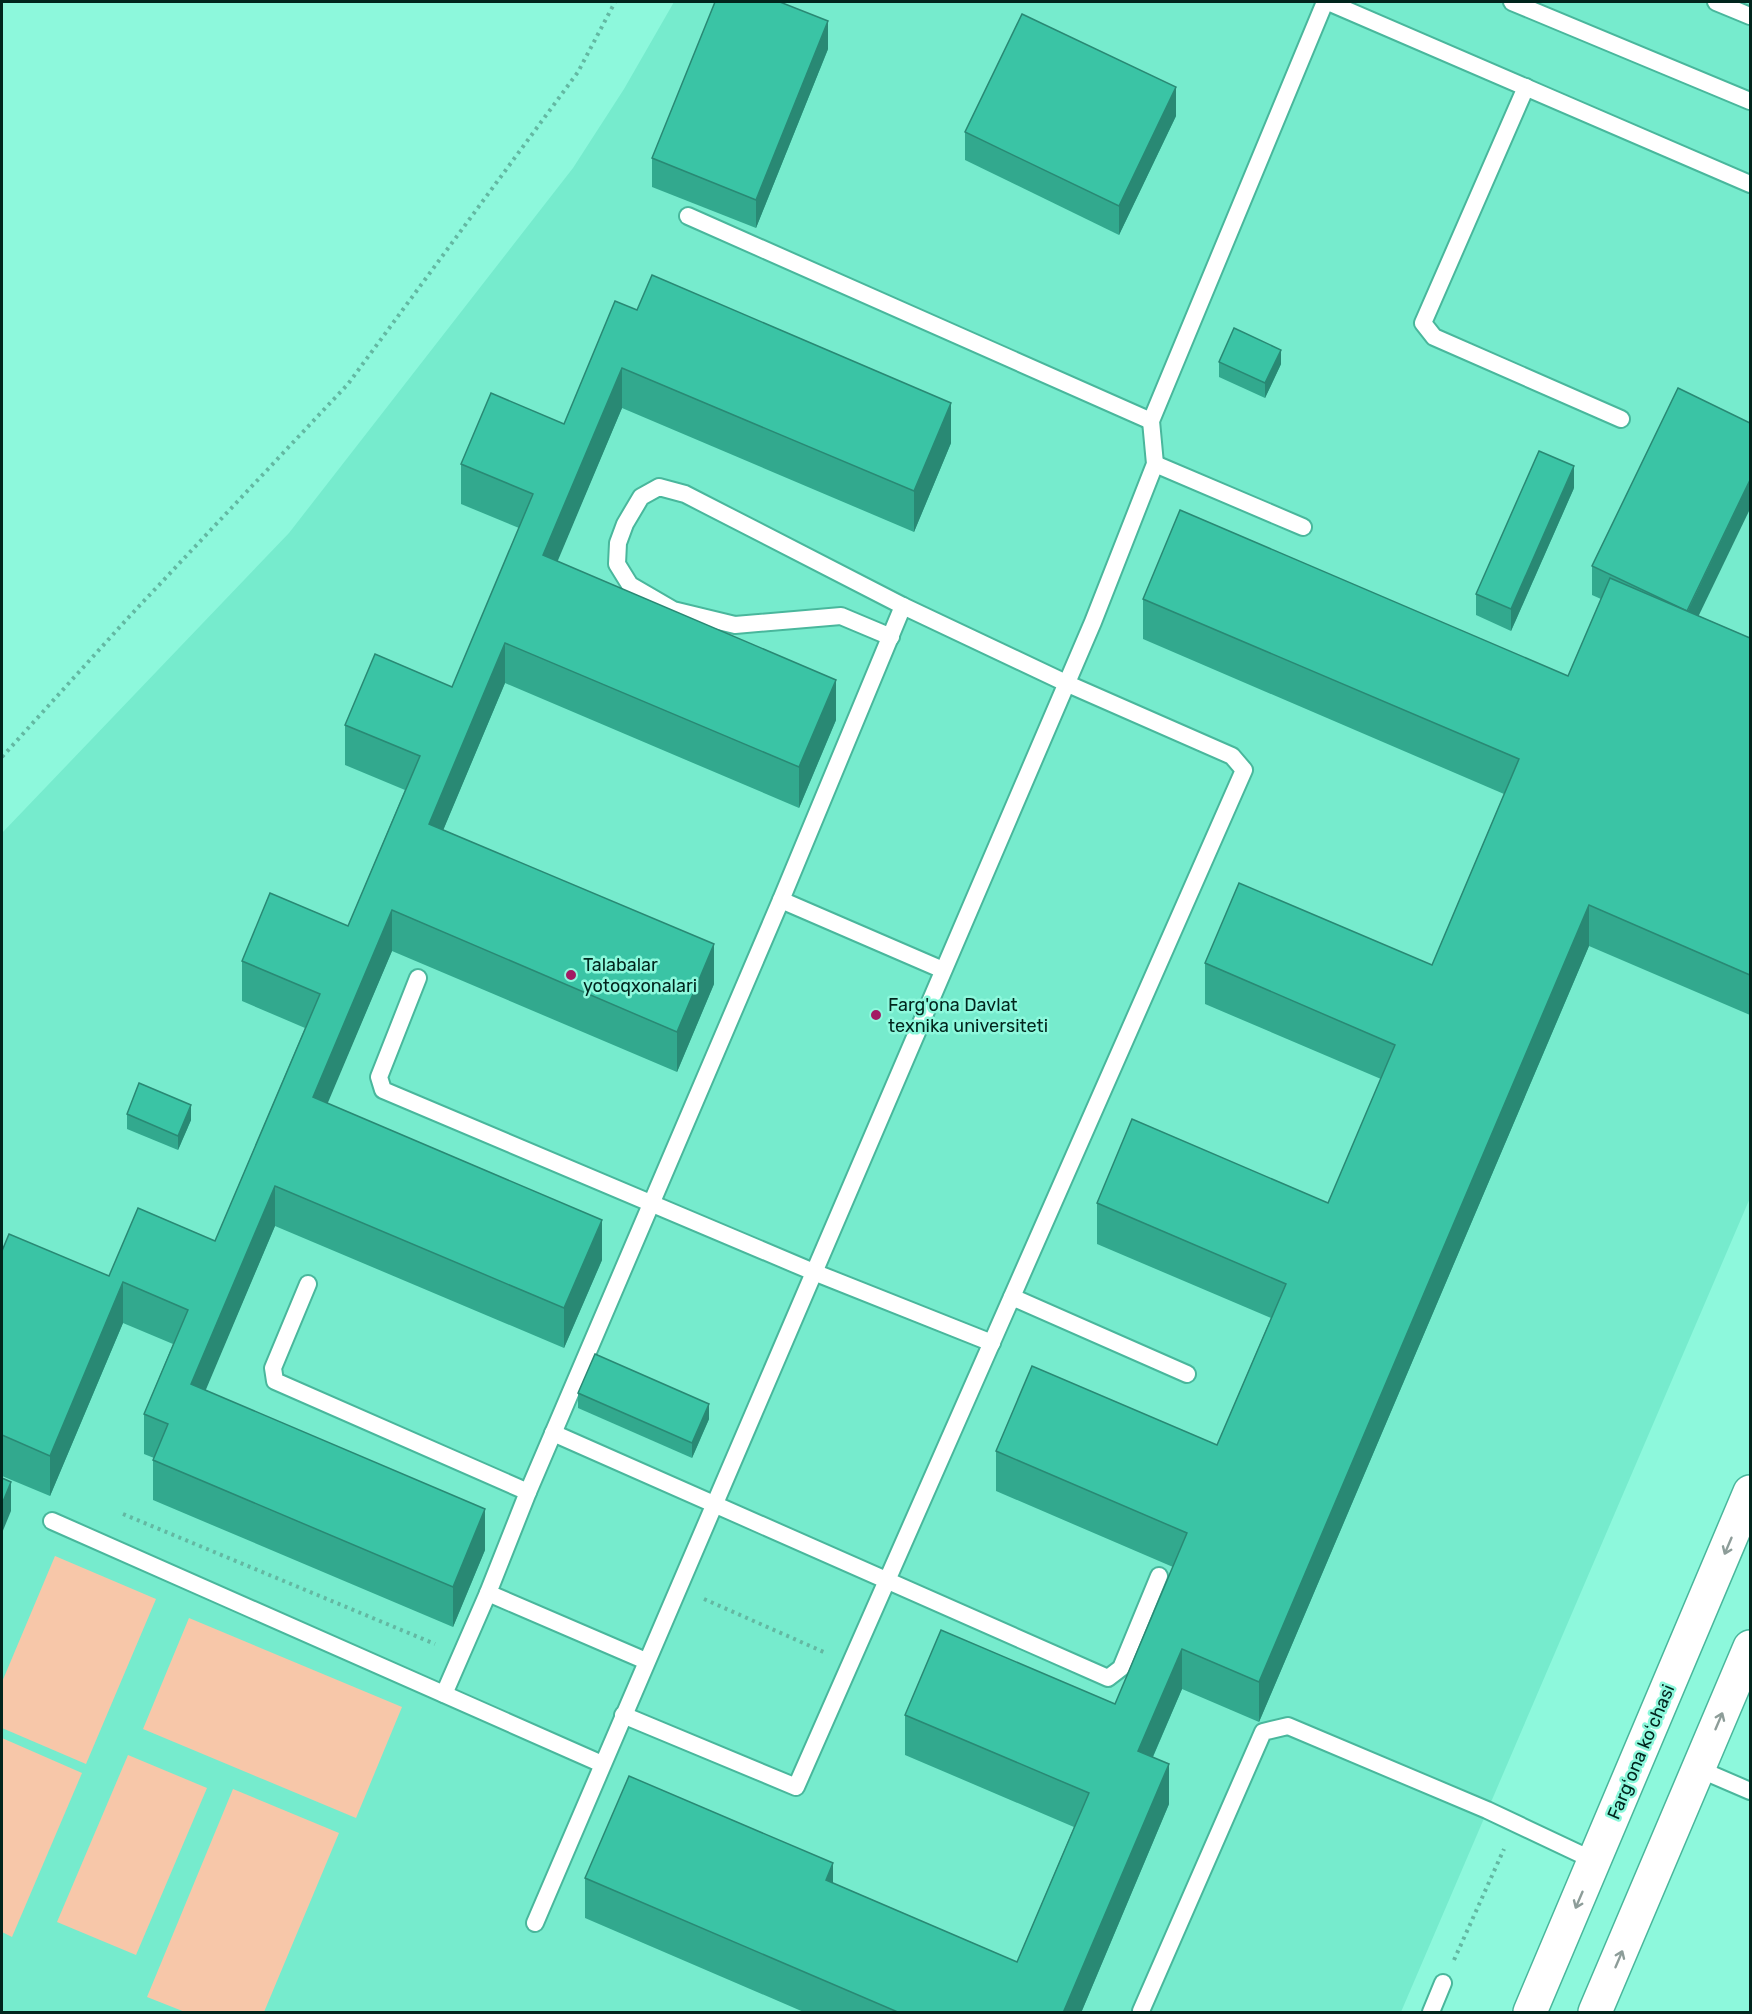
<svg xmlns="http://www.w3.org/2000/svg" width="1752" height="2014" font-family="Rubik,sans-serif">
<style>
.built{fill:#76ebcd}
.green{fill:#f7c7a9}
.lines{fill:none;stroke-linecap:round;stroke-linejoin:round}
.lane-casing{stroke:#49b79c;stroke-width:20}
.primary-casing{stroke:#49b79c;stroke-width:36}
.path{stroke:#63b8a2;stroke-width:4;stroke-dasharray:3 4.5;stroke-linecap:butt}
.lane{stroke:#fff;stroke-width:16}
.primary{stroke:#fff;stroke-width:33}
.wall{fill:#32a98e}
.shaded-wall{fill:#298974}
.building{fill:#3ac4a5;stroke:#298974;stroke-width:1.5}
.oneway{stroke:#8d9d99}
.poi-dot{fill:#a31a63;stroke:#8df8dc;stroke-width:2}
.labels{text-anchor:middle;stroke-width:5;stroke-linejoin:round;paint-order:stroke}
.poi-label{font-size:18px;fill:#01251d;stroke:#8df8dc;text-anchor:start}
.street-label{font-size:18px;fill:#01251d;stroke:#8df8dc}
</style>
<rect width="100%" height="100%" fill="#8df8dc"/>
<path class="built" d="M674 2H1750V1198L1401 2012H2V833L289 533 573 168 624 89Z"/>
<g class="green">
<path d="M55 1556 156 1599 86 1764 2 1728V1682Z"/>
<path d="M189 1618 402 1707 356 1818 143 1729Z"/>
<path d="M2 1738 82 1773 12 1937 2 1932Z"/>
<path d="M128 1755 207 1788 136 1955 57 1922Z"/>
<path d="M233 1789 339 1833 264 2012H185L147 1997Z"/>
</g>
<g class="lines">
<g class="lane-casing">
<g id="lane">
<path d="M1328 2 1750 184"/>
<path d="M1512 2 1750 101"/>
<path d="M1716 2 1750 16"/>
<path d="M1526 87 1423 323 1434 337 1621 419"/>
<path d="M688 216 1151 421"/>
<path d="M1155 464 1303 527"/>
<path d="M781 900 943 970"/>
<path d="M418 978 379 1077 383 1090 816 1273 992 1343"/>
<path d="M308 1284 273 1368 275 1381 528 1492 488 1593 646 1661"/>
<path d="M1012 1297 1187 1374"/>
<path d="M553 1433 1108 1678 1121 1668 1159 1576"/>
<path d="M528 1492 781 900 903 606"/>
<path d="M52 1521 602 1764"/>
<path d="M444 1694 488 1593"/>
<path d="M623 1715 796 1787 1244 770 1232 756 1068 684 903 606 685 494 659 487 641 497 625 524 618 543 617 564 630 585 673 610 735 625 841 616 891 637"/>
<path d="M1699 1769 1750 1791"/>
<path d="M535 1923 1093 622 1155 464 1151 421 1325 2"/>
<path d="M1141 2011 1263 1732 1288 1726 1487 1810 1595 1861"/>
<path d="M1431 2012 1443 1983"/>
</g>
</g>
<g class="primary-casing">
<g id="primary">
<path d="M1530 2012 1750 1492"/>
<path d="M1595 2012 1750 1647"/>
</g>
</g>
<g class="path">
<path d="M2 757 127 619 348 384 578 72 615 2"/>
<path d="M123 1514 435 1644"/>
<path d="M704 1599 826 1653"/>
<path d="M1454 1960 1504 1849"/>
</g>
<use href="#lane" class="lane"/>
<use href="#primary" class="primary"/>
</g>
<g class="wall">
<path d="M828 49 756 228 652 187V158Z"/>
<path d="M1176 116 1119 235 965 160V132Z"/>
<path d="M637 310 951 443 914 532 622 408 557 561 836 720 799 808 505 683 443 830 714 984 677 1072 392 951 327 1103 602 1260 564 1348 275 1226 205 1390 485 1550 453 1627 153 1500V1460L154 1458 144 1454V1414L173 1344 123 1323 50 1496 2 1476V1251L109 1276 215 1241 305 1028 242 1001V961L348 926 405 790 345 765V725L452 687 519 528 461 504V464L564 424Z"/>
<path d="M1219 362 1281 364 1265 398 1219 377Z"/>
<path d="M1574 488 1511 631 1476 615V594Z"/>
<path d="M1592 566 1699 616 1750 638V1015L1589 946 1259 1722 1182 1689 1153 1757 1169 1804 1081 2013H806L585 1918V1878L833 1883 1017 1962 1074 1827 905 1755V1715L1115 1704 1173 1567 996 1491V1451L1217 1445 1271 1318 1097 1244V1203H1328L1381 1079 1205 1004V963L1432 965 1504 794 1143 639V599L1568 676 1601 599 1592 595Z"/>
<path d="M127 1114 191 1120 178 1150 127 1129Z"/>
<path d="M578 1393 709 1419 692 1458 578 1408Z"/>
</g>
<g class="shaded-wall">
<path d="M828 21V49L756 228V200Z"/>
<path d="M1176 87V116L1119 235V206Z"/>
<path d="M1281 350V364L1265 398V383Z"/>
<path d="M622 368V408L543 596V555Z"/>
<path d="M951 403V443L914 532V491Z"/>
<path d="M1574 466V488L1511 631V609Z"/>
<path d="M1750 480V509L1687 640V612Z"/>
<path d="M505 643V683L429 864V824Z"/>
<path d="M836 680V720L799 808V767Z"/>
<path d="M1589 905V946L1259 1722V1682Z"/>
<path d="M392 910V951L313 1138V1097Z"/>
<path d="M714 944V984L677 1072V1032Z"/>
<path d="M191 1105V1120L178 1150V1136Z"/>
<path d="M275 1186V1226L191 1425V1384Z"/>
<path d="M602 1220V1260L564 1348V1308Z"/>
<path d="M123 1282V1323L50 1496V1456Z"/>
<path d="M709 1404V1419L692 1458V1443Z"/>
<path d="M11 1482V1511L2 1533V1504Z"/>
<path d="M485 1509V1550L453 1627V1587Z"/>
<path d="M1182 1649V1689L1138 1791V1751Z"/>
<path d="M1169 1764V1804L1081 2013H1063Z"/>
<path d="M833 1863V1903L826 1880Z"/>
</g>
<g class="building">
<path d="M715 2H780L828 21 756 200 652 158Z"/>
<path d="M1022 14 1176 87 1119 206 965 132Z"/>
<path d="M652 275 951 403 914 491 622 368 543 555 836 680 799 767 505 643 429 824 714 944 677 1032 392 910 313 1097 602 1220 564 1308 275 1186 191 1384 485 1509 453 1587 153 1460 168 1424 144 1414 188 1310 123 1282 50 1456 2 1435V1251L9 1234 109 1276 138 1208 215 1241 320 994 242 961 270 893 348 926 420 756 345 725 375 654 452 687 533 494 461 464 491 393 564 424 615 301 637 310Z"/>
<path d="M1234 328 1281 350 1265 383 1219 362Z"/>
<path d="M1678 388 1750 423V480L1687 611 1592 566Z"/>
<path d="M1539 451 1574 466 1511 609 1476 594Z"/>
<path d="M1180 510 1568 676 1610 578 1750 638V975L1589 905 1259 1682 1182 1649 1138 1751 1169 1764 1063 2013H900L585 1878 629 1776 833 1863 826 1880 1017 1962 1089 1793 905 1715 941 1630 1115 1704 1187 1533 996 1451 1032 1366 1217 1445 1286 1284 1097 1203 1132 1119 1328 1203 1395 1045 1205 963 1239 883 1432 965 1519 759 1143 599Z"/>
<path d="M139 1083 191 1105 178 1136 127 1114Z"/>
<path d="M595 1354 709 1404 692 1443 578 1393Z"/>
<path d="M2 1478 11 1482 2 1504Z"/>
</g>
<defs><path id="oneway-shaft" d="M-6 0H5M1.5-3L5.5 0L1.5 3" fill="none" stroke-width="1.6" stroke-linecap="round" stroke-linejoin="round" transform="scale(1.5)"/></defs>
<g class="oneway">
<use href="#oneway-shaft" transform="translate(1728 1546) rotate(113)"/>
<use href="#oneway-shaft" transform="translate(1719 1721) rotate(-67)"/>
<use href="#oneway-shaft" transform="translate(1579 1900) rotate(113)"/>
<use href="#oneway-shaft" transform="translate(1619 1959) rotate(-67)"/>
</g>
<g class="poi-dot">
<circle cx="571" cy="975" r="6"/>
<circle cx="876" cy="1015" r="6"/>
</g>
<g class="labels">
<g class="poi-label">
<text x="583" y="971">Talabalar<tspan x="583" dy="21">yotoqxonalari</tspan></text>
<text x="888" y="1011">Farg'ona Davlat<tspan x="888" dy="21">texnika universiteti</tspan></text>
</g>
<g class="street-label">
<text transform="translate(1641 1752) rotate(-67)" y="6">Fargʻona koʻchasi</text>
</g>
</g>
<rect width="1752" height="2014" fill="none" stroke="#01251d" stroke-width="6"/>
</svg>
